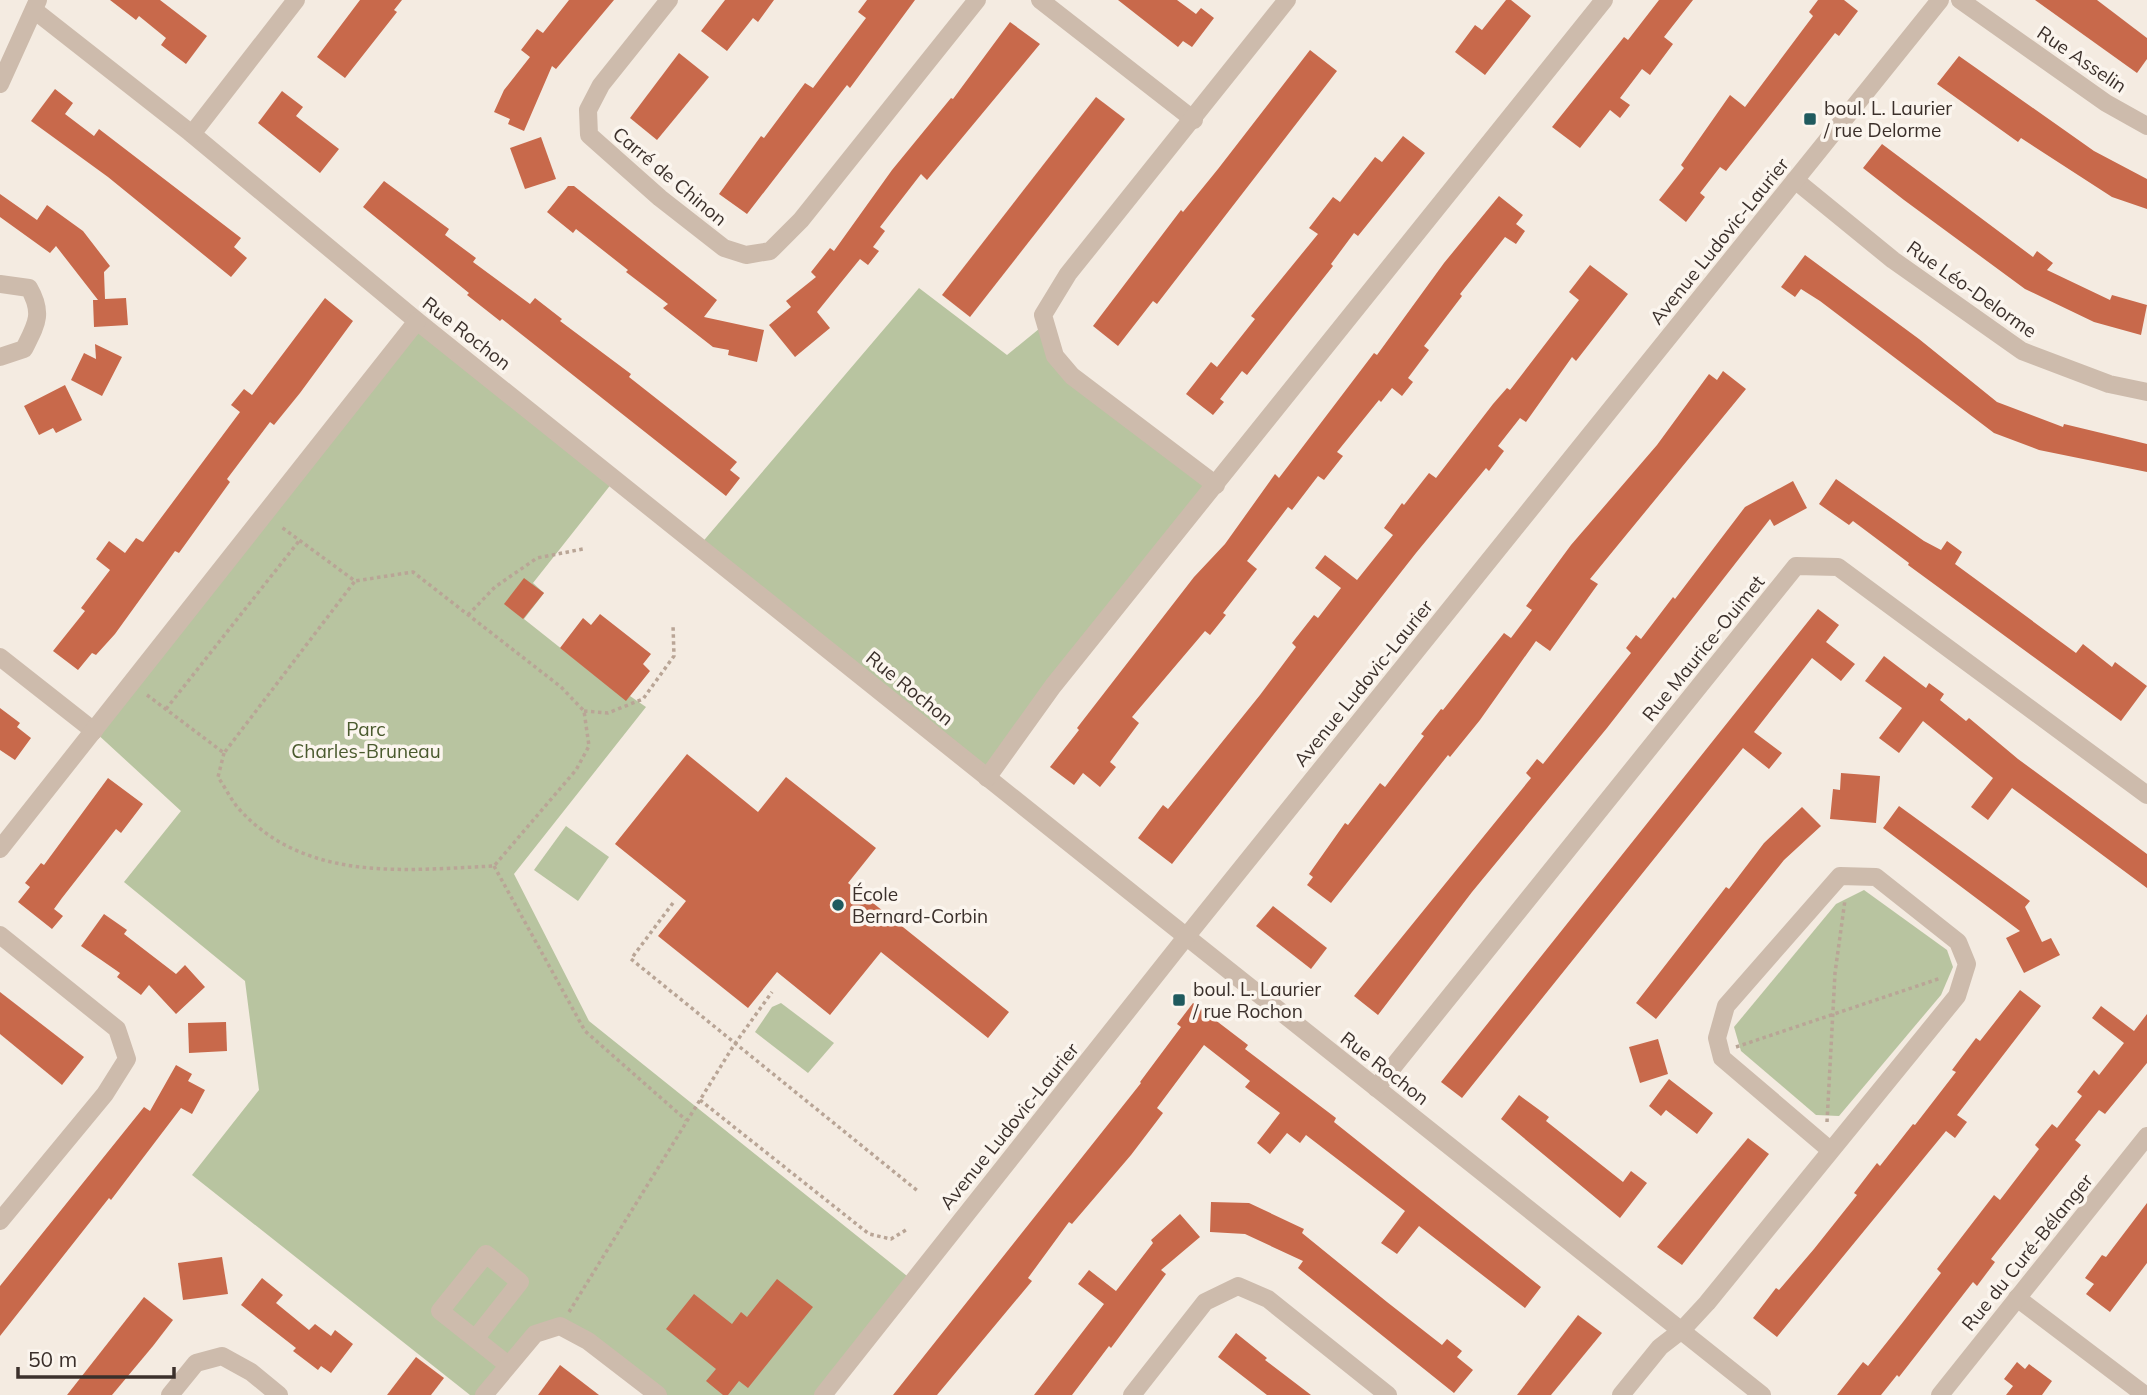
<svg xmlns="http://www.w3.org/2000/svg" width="2147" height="1395" font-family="Mulish,sans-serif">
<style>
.green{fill:#b8c4a0}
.building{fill:#c8694b}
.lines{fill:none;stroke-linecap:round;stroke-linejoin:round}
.path{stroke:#b9a596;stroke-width:3.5;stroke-dasharray:3.5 3.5;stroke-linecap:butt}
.minor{stroke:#cdbbac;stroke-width:18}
.poi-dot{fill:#1f5a5e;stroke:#fbf5ee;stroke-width:2.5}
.labels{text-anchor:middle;stroke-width:7;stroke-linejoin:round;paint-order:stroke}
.street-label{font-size:19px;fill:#3b302b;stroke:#fbf5ee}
.poi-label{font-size:19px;fill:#3b302b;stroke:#fbf5ee;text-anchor:start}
.park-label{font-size:19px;fill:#4a5a2e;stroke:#fbf5ee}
</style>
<rect width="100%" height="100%" fill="#f4ebe1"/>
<g class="green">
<path d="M919 288 1007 355 1045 324 1055 353 1211 483 984 776 700 545Z"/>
<path d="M417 321 616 478 533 583 544 593 524 619 626 700 630 696 646 707 514 874 589 1021 912 1280 823 1395H658L560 1326 535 1334 484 1395H470L192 1175 259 1090 245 981 124 882 181 811 94 731Z"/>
<path d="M566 826 609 857 578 901 534 870Z"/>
<path d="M1864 890 1947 950 1953 967 1941 995 1839 1116 1816 1115 1741 1051 1734 1027 1836 904Z"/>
<path d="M781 1003 834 1043 808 1073 755 1032 772 1007Z"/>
</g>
<g class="building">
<path d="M110 0H160L207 36 186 64 161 45 166 38 139 16 136 20Z"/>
<path d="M360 0H402L394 10 397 12 345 78 317 57Z"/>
<path d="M569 0H614L556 69 552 66 524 131 508 124 510 119 494 112 504 90 530 57 521 50 537 29 543 33Z"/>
<path d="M725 0H774L758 22 753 18 727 51 701 31Z"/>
<path d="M867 0H915L850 88 847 85 747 214 719 194 761 136 764 138 805 83 813 88 866 18 858 12Z"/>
<path d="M1118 0H1177L1196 14 1201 8 1214 18 1192 47 1183 41 1178 47Z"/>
<path d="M1506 0H1511L1531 16 1485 75 1455 52 1475 25 1482 30Z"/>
<path d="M1659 0H1693L1664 37 1673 44 1650 75 1642 69 1620 98 1630 105 1620 118 1610 110 1580 148 1552 127 1624 37 1628 40Z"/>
<path d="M1818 0H1844L1858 11 1839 36 1835 33 1726 171 1720 167 1700 193 1705 197 1686 222 1659 200 1684 168 1681 165 1730 95 1745 107 1813 16 1809 12Z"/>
<path d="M2035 0H2097L2147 38V59L2137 73Z"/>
<path d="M1010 22 1040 44 927 180 921 174 880 227 885 231 873 247 879 251 868 265 860 259 817 312 830 328 795 357 769 325 791 307 786 301 816 277 811 272 830 248 834 251 892 170 951 98 953 99Z"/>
<path d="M1310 50 1337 71 1157 304 1153 301 1118 346 1093 326 1181 210 1183 212 1218 169Z"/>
<path d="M679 53 709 77 657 140 630 118Z"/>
<path d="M1959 56 2094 151 2147 179V209L2112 197 2021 138 2018 142 1937 84Z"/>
<path d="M55 89 73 103 65 114 94 136 99 129 241 238 234 247 247 258 231 277 108 177 31 121Z"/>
<path d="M282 91 303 107 296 116 339 149 320 173 258 123Z"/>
<path d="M1096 97 1125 119 970 317 942 295Z"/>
<path d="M1403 136 1425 153 1358 236 1354 233 1331 264 1333 266 1247 375 1242 371 1220 399 1224 402 1213 415 1186 394 1211 362 1217 367 1255 319 1251 316 1318 234 1309 228 1333 197 1340 202 1375 157 1382 162Z"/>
<path d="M541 137 556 179 525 189 510 148Z"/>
<path d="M1882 144 2033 257 2037 251 2053 263 2047 270 2110 300 2112 295 2147 305 2141 335 2094 322 2025 289 1904 200 1863 168Z"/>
<path d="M384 181 449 229 445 235 476 258 473 262 530 304 535 298 562 319 560 321 631 374 629 377 737 462 730 470 740 478 726 496 502 319 500 321 467 295 469 293 363 207Z"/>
<path d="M568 186H574L717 300 704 317 764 330 757 362 728 355 729 350 713 347 663 308 668 304 626 272 628 270 576 229 573 233 547 212Z"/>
<path d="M0 194 37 220 47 205 83 231 110 266 104 272 105 299 126 298 128 325 94 327 93 300H98L56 246 50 253 0 217Z"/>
<path d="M1499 196 1523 215 1516 224 1525 231 1516 244 1505 237 1460 294 1462 296 1424 346 1429 350 1408 378 1413 382 1402 396 1392 388 1381 402 1379 400 1337 452 1343 456 1324 480 1318 476 1292 510 1288 507 1247 561 1257 569 1223 613 1226 615 1210 635 1205 631 1132 717 1139 723 1110 762 1116 767 1100 787 1083 773 1074 785 1050 767 1079 730 1077 728 1194 577 1225 544 1275 474 1279 478 1374 353 1377 355 1444 263Z"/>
<path d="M1805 255 1919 339 1997 402 2063 427 2064 424 2147 444V472L2039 450 1994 433 1820 301 1801 289 1795 297 1781 287Z"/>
<path d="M1590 265 1628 294 1576 361 1572 357 1526 422 1520 418 1498 446 1504 451 1489 471 1486 468 1416 553 1172 864 1138 838 1163 805 1168 809 1260 695 1296 647 1292 643 1314 615 1318 618 1341 588 1315 568 1325 555 1357 580 1393 535 1384 528 1402 503 1404 505 1429 473 1436 478 1493 404 1507 388 1510 390 1579 300 1569 292Z"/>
<path d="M325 298 353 321 300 393 274 425 270 422 227 479 230 482 179 553 175 551 115 634 96 655 92 653 78 670 53 651 85 611 81 608 110 570 96 559 109 541 125 553 136 538 143 542 240 412 231 405 244 389 252 395Z"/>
<path d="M95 344 122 357 102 396 71 380 84 353 96 359Z"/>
<path d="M1723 371 1746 389 1590 579 1598 584 1550 651 1536 641 1480 720 1450 757 1448 755 1331 903 1307 885 1313 877 1309 874 1345 823 1348 825 1380 783 1385 787 1424 736 1421 734 1441 709 1443 710 1504 633 1511 638 1532 610 1526 606 1571 545 1657 445 1709 374 1717 380Z"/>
<path d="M65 385 82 420 56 433 53 428 39 435 24 406Z"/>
<path d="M1836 479 1924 541 1941 550 1947 541 1962 552 1955 564 2076 653 2083 644 2112 667 2115 662 2147 686 2121 721 1908 565 1909 563 1853 521 1849 525 1819 504Z"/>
<path d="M1793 481 1807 508 1774 526 1770 519 1607 728 1472 892 1378 1015 1354 996 1531 778 1526 773 1537 759 1543 764 1631 653 1626 648 1636 635 1641 639 1673 597 1675 599 1745 507Z"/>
<path d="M524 578 544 593 523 619 504 604Z"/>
<path d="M1818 609 1839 625 1826 642 1855 664 1841 681 1812 658 1754 732 1782 753 1769 769 1743 748 1462 1098 1441 1082Z"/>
<path d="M600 614 651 654 643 664 650 671 626 701 560 648 583 618 591 625Z"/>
<path d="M1884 656 1926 688 1929 683 1944 694 1940 700 1966 721 1969 718 2018 759 2147 854V888L2012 788 1988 820 1971 807 1993 778 1923 721 1899 753 1879 738 1902 708 1865 681Z"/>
<path d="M0 708 20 723 17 727 31 738 15 760 0 750Z"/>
<path d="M687 754 758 812 786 777 876 848 848 883 1009 1012 988 1038 881 952 830 1015 777 972 748 1008 658 936 686 901 615 844Z"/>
<path d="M1841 773 1880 776 1876 823 1830 819 1833 789 1840 790Z"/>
<path d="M108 778 143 804 121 833 116 829 62 898 54 909 63 916 52 929 18 902 30 887 25 883 41 863 44 865Z"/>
<path d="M1899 806 2030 901 2025 907 2042 942 2051 938 2060 955 2024 973 2006 938 2020 931 1883 828Z"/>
<path d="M1802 807 1821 826 1784 860 1656 1019 1636 1003 1726 887 1729 889 1764 843Z"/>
<path d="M1273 906 1327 948 1311 969 1256 926Z"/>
<path d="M104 914 127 930 124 934 176 974 185 965 205 987 176 1014 149 985 141 995 117 977 120 973 81 946Z"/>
<path d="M2020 990 2041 1006 1957 1115 1967 1122 1955 1138 1946 1131 1777 1337 1753 1318 1776 1288 1779 1290 1814 1249 1857 1195 1854 1193 1877 1163 1880 1166 1913 1124 1915 1125 1956 1072 1952 1070 1976 1038 1980 1041Z"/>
<path d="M0 992 84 1057 62 1085 0 1034Z"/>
<path d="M1193 1003 1248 1045 1245 1049 1336 1118 1334 1122 1541 1287 1525 1308 1419 1226 1397 1254 1381 1243 1405 1211 1306 1135 1300 1143 1287 1133 1270 1154 1257 1143 1280 1113 1245 1087 1250 1081 1204 1045 1157 1108 1163 1113 1131 1155 1072 1224 1069 1222 1028 1278 1032 1281 937 1395H893L1141 1083 1140 1082 1181 1027 1177 1024Z"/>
<path d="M2101 1006 2134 1031 2147 1014V1063L2105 1114 2099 1110 2075 1140 2081 1145 1991 1259 1995 1262 1977 1286 1973 1282 1899 1377 1897 1375 1881 1395H1837L1863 1362 1868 1366 1903 1322 1941 1273 1937 1269 1994 1195 2000 1200 2039 1149 2035 1145 2052 1124 2057 1128 2082 1096 2077 1092 2094 1070 2099 1075 2124 1043 2092 1018Z"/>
<path d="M226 1022 227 1051 189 1053 188 1023Z"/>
<path d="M1658 1039 1668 1074 1640 1083 1629 1047Z"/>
<path d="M176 1065 192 1074 188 1081 205 1090 192 1114 181 1108 111 1200 109 1198 0 1336V1286L144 1107 150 1111Z"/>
<path d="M1669 1079 1713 1113 1697 1134 1666 1110 1661 1116 1649 1106Z"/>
<path d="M1519 1095 1549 1117 1546 1121 1623 1182 1631 1171 1647 1183 1620 1218 1501 1119Z"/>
<path d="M1748 1138 1769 1154 1682 1265 1657 1247Z"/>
<path d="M1211 1202 1249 1203 1304 1229 1302 1233 1387 1302 1442 1345 1447 1339 1462 1351 1457 1357 1473 1370 1454 1393 1298 1268 1303 1261 1245 1234 1210 1232Z"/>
<path d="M2147 1203V1263L2110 1312 2086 1294 2094 1284 2085 1278 2102 1255 2106 1257Z"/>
<path d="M1180 1214 1200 1237 1161 1270 1166 1274 1111 1348 1109 1346 1072 1395H1034L1104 1304 1078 1284 1089 1270 1116 1291 1153 1243 1151 1240Z"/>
<path d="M222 1257 228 1294 183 1300 178 1263Z"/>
<path d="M262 1278 283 1295 276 1303 309 1330 315 1324 331 1336 335 1330 353 1344 331 1373 321 1366 318 1370 293 1351 296 1348 241 1305Z"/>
<path d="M777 1279 813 1307 748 1388 739 1381 728 1395H723L706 1381 716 1369 666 1329 694 1294 732 1324 741 1312 747 1317Z"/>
<path d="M144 1297 173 1320 153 1346 112 1395H67Z"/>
<path d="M1578 1315 1602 1333 1551 1395H1517Z"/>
<path d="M1236 1333 1267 1358 1265 1360 1311 1395H1267L1218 1357Z"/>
<path d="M416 1357 444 1378 431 1395H387Z"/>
<path d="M2017 1362 2025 1369 2029 1364 2052 1381 2042 1395H2006L2013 1386 2004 1379Z"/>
<path d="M560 1365 599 1395H538Z"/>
</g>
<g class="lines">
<g class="path">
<path d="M468 615 495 587 537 558 583 549"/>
<path d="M147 695 224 753 355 581 280 526"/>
<path d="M166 709 299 541"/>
<path d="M584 711 608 713 643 699 674 656 673 625"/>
<path d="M224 753 218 777C225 787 231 800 239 809 306 883 405 870 494 866L576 770 589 746 584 711 561 687 413 572 355 581"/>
<path d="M494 866 585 1031 686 1120"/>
<path d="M673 903 631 959 919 1192"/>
<path d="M1736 1047 1941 978"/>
<path d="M700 1100 869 1234 891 1239 906 1230"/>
<path d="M1827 1122 1835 973 1845 900"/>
<path d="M569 1312 734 1045 772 992"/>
</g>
<g class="minor">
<path d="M669 0 601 85 588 110 589 135 660 198 724 248 746 255 770 251 801 220 977 0"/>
<path d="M1040 0 1194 120"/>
<path d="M1960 0 2106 103 2147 126"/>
<path d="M34 10 192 134 417 321 1168 922 1762 1395"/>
<path d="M0 84 38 0"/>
<path d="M192 134 296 0"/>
<path d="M1795 180 1893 260 2022 351 2109 384 2147 392"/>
<path d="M0 284 29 288C44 314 36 325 24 349L0 357"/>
<path d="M1216 485 1072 376 1055 356 1043 315 1068 274 1287 0"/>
<path d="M0 657 94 731"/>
<path d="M987 778 1053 686 1604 0"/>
<path d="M0 849 417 321"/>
<path d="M0 935 117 1029 127 1059 105 1094 0 1221"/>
<path d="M1376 1088 1796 566 1838 567 2147 795"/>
<path d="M2017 1298 2145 1395"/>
<path d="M475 1339 520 1282 486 1254 440 1311 508 1365"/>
<path d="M170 1395 196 1363 222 1356 251 1372 279 1395"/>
<path d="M484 1395 535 1334 560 1326 588 1341 658 1395"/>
<path d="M823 1395 1186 937 1940 0"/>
<path d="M1132 1395 1205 1302 1238 1286 1268 1299 1388 1395"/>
<path d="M1621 1395 1660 1347 1682 1330 1707 1303 1957 996 1967 964 1958 942 1876 877 1840 876 1726 1006 1717 1038 1722 1058 1830 1150"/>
<path d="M1940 1395 2147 1136"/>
</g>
</g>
<g class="poi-dot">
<rect x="1803" y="112" width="14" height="14" rx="3.5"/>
<circle cx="838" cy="905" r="7"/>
<rect x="1172" y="993" width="14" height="14" rx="3.5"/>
</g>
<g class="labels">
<g class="street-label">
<text transform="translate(2082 59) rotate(34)" y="7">Rue Asselin</text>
<text transform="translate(670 176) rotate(40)" y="7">Carré de Chinon</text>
<text transform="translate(1719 241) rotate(-51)" y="7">Avenue Ludovic-Laurier</text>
<text transform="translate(1972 289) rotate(35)" y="7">Rue Léo-Delorme</text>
<text transform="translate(467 333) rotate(38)" y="7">Rue Rochon</text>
<text transform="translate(1703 648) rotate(-51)" y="7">Rue Maurice-Ouimet</text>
<text transform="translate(1363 683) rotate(-51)" y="7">Avenue Ludovic-Laurier</text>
<text transform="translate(910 688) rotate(39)" y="7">Rue Rochon</text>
<text transform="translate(1385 1068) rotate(38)" y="7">Rue Rochon</text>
<text transform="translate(1009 1126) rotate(-51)" y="7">Avenue Ludovic-Laurier</text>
<text transform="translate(2027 1252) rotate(-51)" y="7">Rue du Curé-Bélanger</text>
</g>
<g class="poi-label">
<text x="1824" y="115">boul. L. Laurier<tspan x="1824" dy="22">/ rue Delorme</tspan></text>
<text x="852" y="901">École<tspan x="852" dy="22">Bernard-Corbin</tspan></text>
<text x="1193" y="996">boul. L. Laurier<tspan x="1193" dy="22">/ rue Rochon</tspan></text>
</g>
<g class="park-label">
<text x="366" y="736">Parc<tspan x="366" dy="22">Charles-Bruneau</tspan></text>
</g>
</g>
<path d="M18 1367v10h156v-10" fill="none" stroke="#3b302b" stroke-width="3.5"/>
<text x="28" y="1367" font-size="21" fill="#3b302b" stroke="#fbf5ee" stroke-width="5" paint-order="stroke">50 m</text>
</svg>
